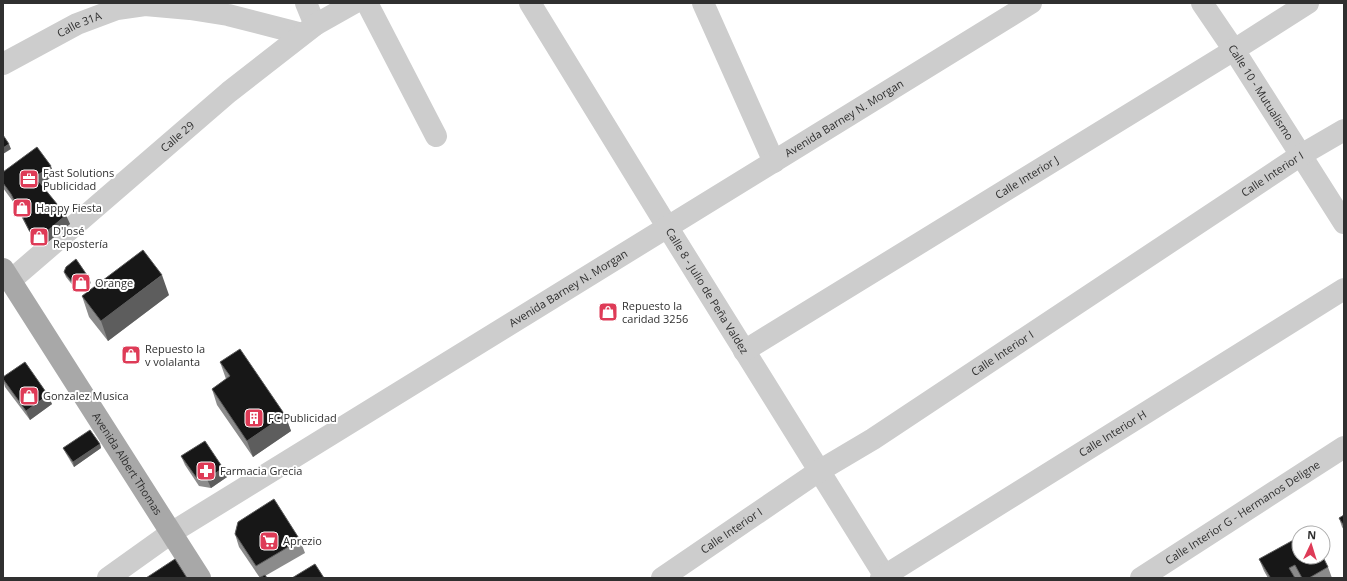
<svg xmlns="http://www.w3.org/2000/svg" width="1347" height="581" font-family="'Open Sans',sans-serif">
<style>
.lines{fill:none;stroke-linecap:round;stroke-linejoin:round}
.minor{stroke:#cdcdcd;stroke-width:22}
.major{stroke:#a8a8a8;stroke-width:22}
.wall{fill:#8b8b8b}
.shaded-wall{fill:#5d5d5d}
.building{fill:#171717;stroke:#5d5d5d}
.labels{text-anchor:middle;stroke-width:4;stroke-linejoin:round;paint-order:stroke}
.street-label{font-size:11px;fill:#303030;stroke:#fff}
.poi-label{font-size:11px;fill:#303030;stroke:#fff;text-anchor:start}
</style>
<rect width="100%" height="100%" fill="#fff"/>
<g class="lines">
<g class="minor">
<path d="M306 3 315 25"/>
<path d="M367 3 436 136"/>
<path id="s1" d="M530 3 668 228 886 578"/>
<path d="M703 3 774 162"/>
<path id="s2" d="M1202 3 1234 50 1344 223"/>
<path id="s3" d="M3 64 77 24 117 9 145 5 190 9 228 15 302 34"/>
<path id="s4" d="M10 281 229 92 315 25 354 3"/>
<path id="s5" d="M744 351 1234 50 1308 3"/>
<path id="s6" d="M108 578 171 533 1031 3"/>
<path id="s7" d="M662 578 819 471 873 439 1301 155 1344 130"/>
<path id="s8" d="M881 578 1344 289"/>
<path id="s9" d="M1141 578 1344 447"/>
</g>
<path class="major" id="s10" d="M3 269 200 578"/>
</g>
<g class="wall">
<path d="M3 172 54 175 41 184 70 224 48 242 43 244H38L34 240 14 203 3 188Z"/>
<path d="M64 272 91 283 78 292 66 277Z"/>
<path d="M169 295 108 341 89 317 82 296Z"/>
<path d="M220 362 285 415 291 431 253 457 217 405 212 389 226 379Z"/>
<path d="M3 377 52 404 30 420 5 387 3 380Z"/>
<path d="M100 444 101 448 74 467 65 452 63 448Z"/>
<path d="M181 456 223 468 227 477 211 488 199 486 185 465Z"/>
<path d="M1344 515V530L1342 527 1339 518Z"/>
<path d="M235 534 300 540 305 553 265 576 260 578 239 547Z"/>
<path d="M1259 559 1328 567 1332 578H1300L1299 577 1298 578H1268L1264 571Z"/>
</g>
<g class="shaded-wall">
<path d="M9 144 11 149 3 154V148Z"/>
<path d="M51 166 54 175 39 186 35 177Z"/>
<path d="M66 215 70 224 48 242 45 233Z"/>
<path d="M162 275 169 295 108 341 101 321Z"/>
<path d="M89 278 91 283 78 292 76 287Z"/>
<path d="M48 395 52 404 30 420 26 411Z"/>
<path d="M285 415 291 431 253 457 247 441Z"/>
<path d="M100 444 101 448 74 467 73 462Z"/>
<path d="M223 468 227 477 211 488 207 479Z"/>
</g>
<g class="building">
<path d="M3 135 9 144 3 148Z"/>
<path d="M37 147 51 166 35 177 66 215 45 233 40 236H34L30 232 11 194 3 183V172Z"/>
<path d="M143 250 162 275 101 321 82 296Z"/>
<path d="M76 259 89 278 76 287 64 272 66 267Z"/>
<path d="M240 349 285 415 247 441 212 389 230 376 220 362Z"/>
<path d="M25 362 48 395 26 411 3 379V377Z"/>
<path d="M90 430 100 444 73 462 63 448Z"/>
<path d="M205 441 223 468 207 479 196 477 181 456Z"/>
<path d="M274 499 300 540 256 566 235 534 238 522Z"/>
<path d="M1344 515V526L1339 518Z"/>
<path d="M1299 537V557H1323L1328 567 1309 578H1302L1295 565 1289 568 1295 578H1269L1270 577 1259 559Z"/>
<path d="M175 559 187 578H146Z"/>
<path d="M315 564 324 578H292Z"/>
<path d="M265 575 267 578H259Z"/>
</g>
<defs>
<g id="office-square" transform="scale(1)"><rect x="-9" y="-9" width="18" height="18" rx="4" fill="#de3b57" stroke="#fff"/><path d="M-6-3h4V-5.5h4V-3h4V5H-6ZM-1-4.5V-3h2v-1.5ZM-6 0V1H6V0Z" fill="#fff"/></g>
<g id="shop-square" transform="scale(1)"><rect x="-9" y="-9" width="18" height="18" rx="4" fill="#de3b57" stroke="#fff"/><path d="M-5-2.5h2.3a2.7 3.5 0 0 1 5.4 0H5L5.5 6h-11ZM-1.5-2.5h3a1.5 2.3 0 0 0-3 0Z" fill="#fff"/></g>
<g id="building-square" transform="scale(1)"><rect x="-9" y="-9" width="18" height="18" rx="4" fill="#de3b57" stroke="#fff"/><path d="M-4-6H4V6H1V3H-1V6H-4ZM-2.5-4.3h1.7v1.8h-1.7ZM.8-4.3h1.7v1.8H.8ZM-2.5-1h1.7V.8h-1.7ZM.8-1h1.7V.8H.8Z" fill="#fff"/></g>
<g id="pharmacy-square" transform="scale(1)"><rect x="-9" y="-9" width="18" height="18" rx="4" fill="#de3b57" stroke="#fff"/><path d="M-2-6h4v4h4v4h-4v4h-4v-4h-4v-4h4Z" fill="#fff"/></g>
<g id="supermarket-square" transform="scale(1)"><rect x="-9" y="-9" width="18" height="18" rx="4" fill="#de3b57" stroke="#fff"/><path d="M-6-5.5h2.5l.6 2H6L4.5 2H-2.5L-4.4-4H-6ZM-1.5 3.2a1.3 1.3 0 1 0 .1 0ZM3 3.2a1.3 1.3 0 1 0 .1 0Z" fill="#fff"/></g>
</defs>
<g fill-rule="evenodd">
<use href="#office-square" x="29" y="179"/>
<use href="#shop-square" x="22" y="208"/>
<use href="#shop-square" x="39" y="237"/>
<use href="#shop-square" x="81" y="283"/>
<use href="#shop-square" x="608" y="312"/>
<use href="#shop-square" x="131" y="355"/>
<use href="#shop-square" x="29" y="396"/>
<use href="#building-square" x="254" y="418"/>
<use href="#pharmacy-square" x="206" y="471"/>
<use href="#supermarket-square" x="269" y="541"/>
</g>
<g class="labels">
<g class="street-label">
<text dy="4" stroke="none"><textPath href="#s3" startOffset="86">Calle 31A</textPath></text>
<text dy="4" stroke="none"><textPath href="#s2" startOffset="107">Calle 10 - Mutualismo</textPath></text>
<text dy="4" stroke="none"><textPath href="#s6" startOffset="868">Avenida Barney N. Morgan</textPath></text>
<text dy="4" stroke="none"><textPath href="#s4" startOffset="221">Calle 29</textPath></text>
<text dy="4" stroke="none"><textPath href="#s7" startOffset="732">Calle Interior I</textPath></text>
<text dy="4" stroke="none"><textPath href="#s5" startOffset="332">Calle Interior J</textPath></text>
<text dy="4" stroke="none"><textPath href="#s6" startOffset="544">Avenida Barney N. Morgan</textPath></text>
<text dy="4" stroke="none"><textPath href="#s1" startOffset="338">Calle 8 - Julio de Peña Valdez</textPath></text>
<text dy="4" stroke="none"><textPath href="#s7" startOffset="408">Calle Interior I</textPath></text>
<text dy="4" stroke="none"><textPath href="#s8" startOffset="273">Calle Interior H</textPath></text>
<text dy="4" stroke="none"><textPath href="#s10" startOffset="231">Avenida Albert Thomas</textPath></text>
<text dy="4" stroke="none"><textPath href="#s9" startOffset="121">Calle Interior G - Hermanos Deligne</textPath></text>
<text dy="4" stroke="none"><textPath href="#s7" startOffset="84">Calle Interior I</textPath></text>
</g>
<g class="poi-label">
<text x="43" y="177">Fast Solutions<tspan x="43" dy="13">Publicidad</tspan></text>
<text x="36" y="212">Happy Fiesta</text>
<text x="53" y="235">D'José<tspan x="53" dy="13">Repostería</tspan></text>
<text x="95" y="287">Orange</text>
<text x="622" y="310">Repuesto la<tspan x="622" dy="13">caridad 3256</tspan></text>
<text x="145" y="353">Repuesto la<tspan x="145" dy="13">v volalanta</tspan></text>
<text x="43" y="400">Gonzalez Musica</text>
<text x="268" y="422">FC Publicidad</text>
<text x="220" y="475">Farmacia Grecia</text>
<text x="283" y="545">Aprezio</text>
</g>
</g>
<rect width="1347" height="581" fill="none" stroke="#303030" stroke-width="8"/>
<g transform="translate(1311 545) rotate(4)"><circle r="19" fill="#ffffff" stroke="#acacac"/>
<path d="M0-3L7 15L0 10L-7 15Z" fill="#de3b57"/>
<text y="-6" font-size="11" font-weight="bold" text-anchor="middle" fill="#303030">N</text>
</g>
</svg>
